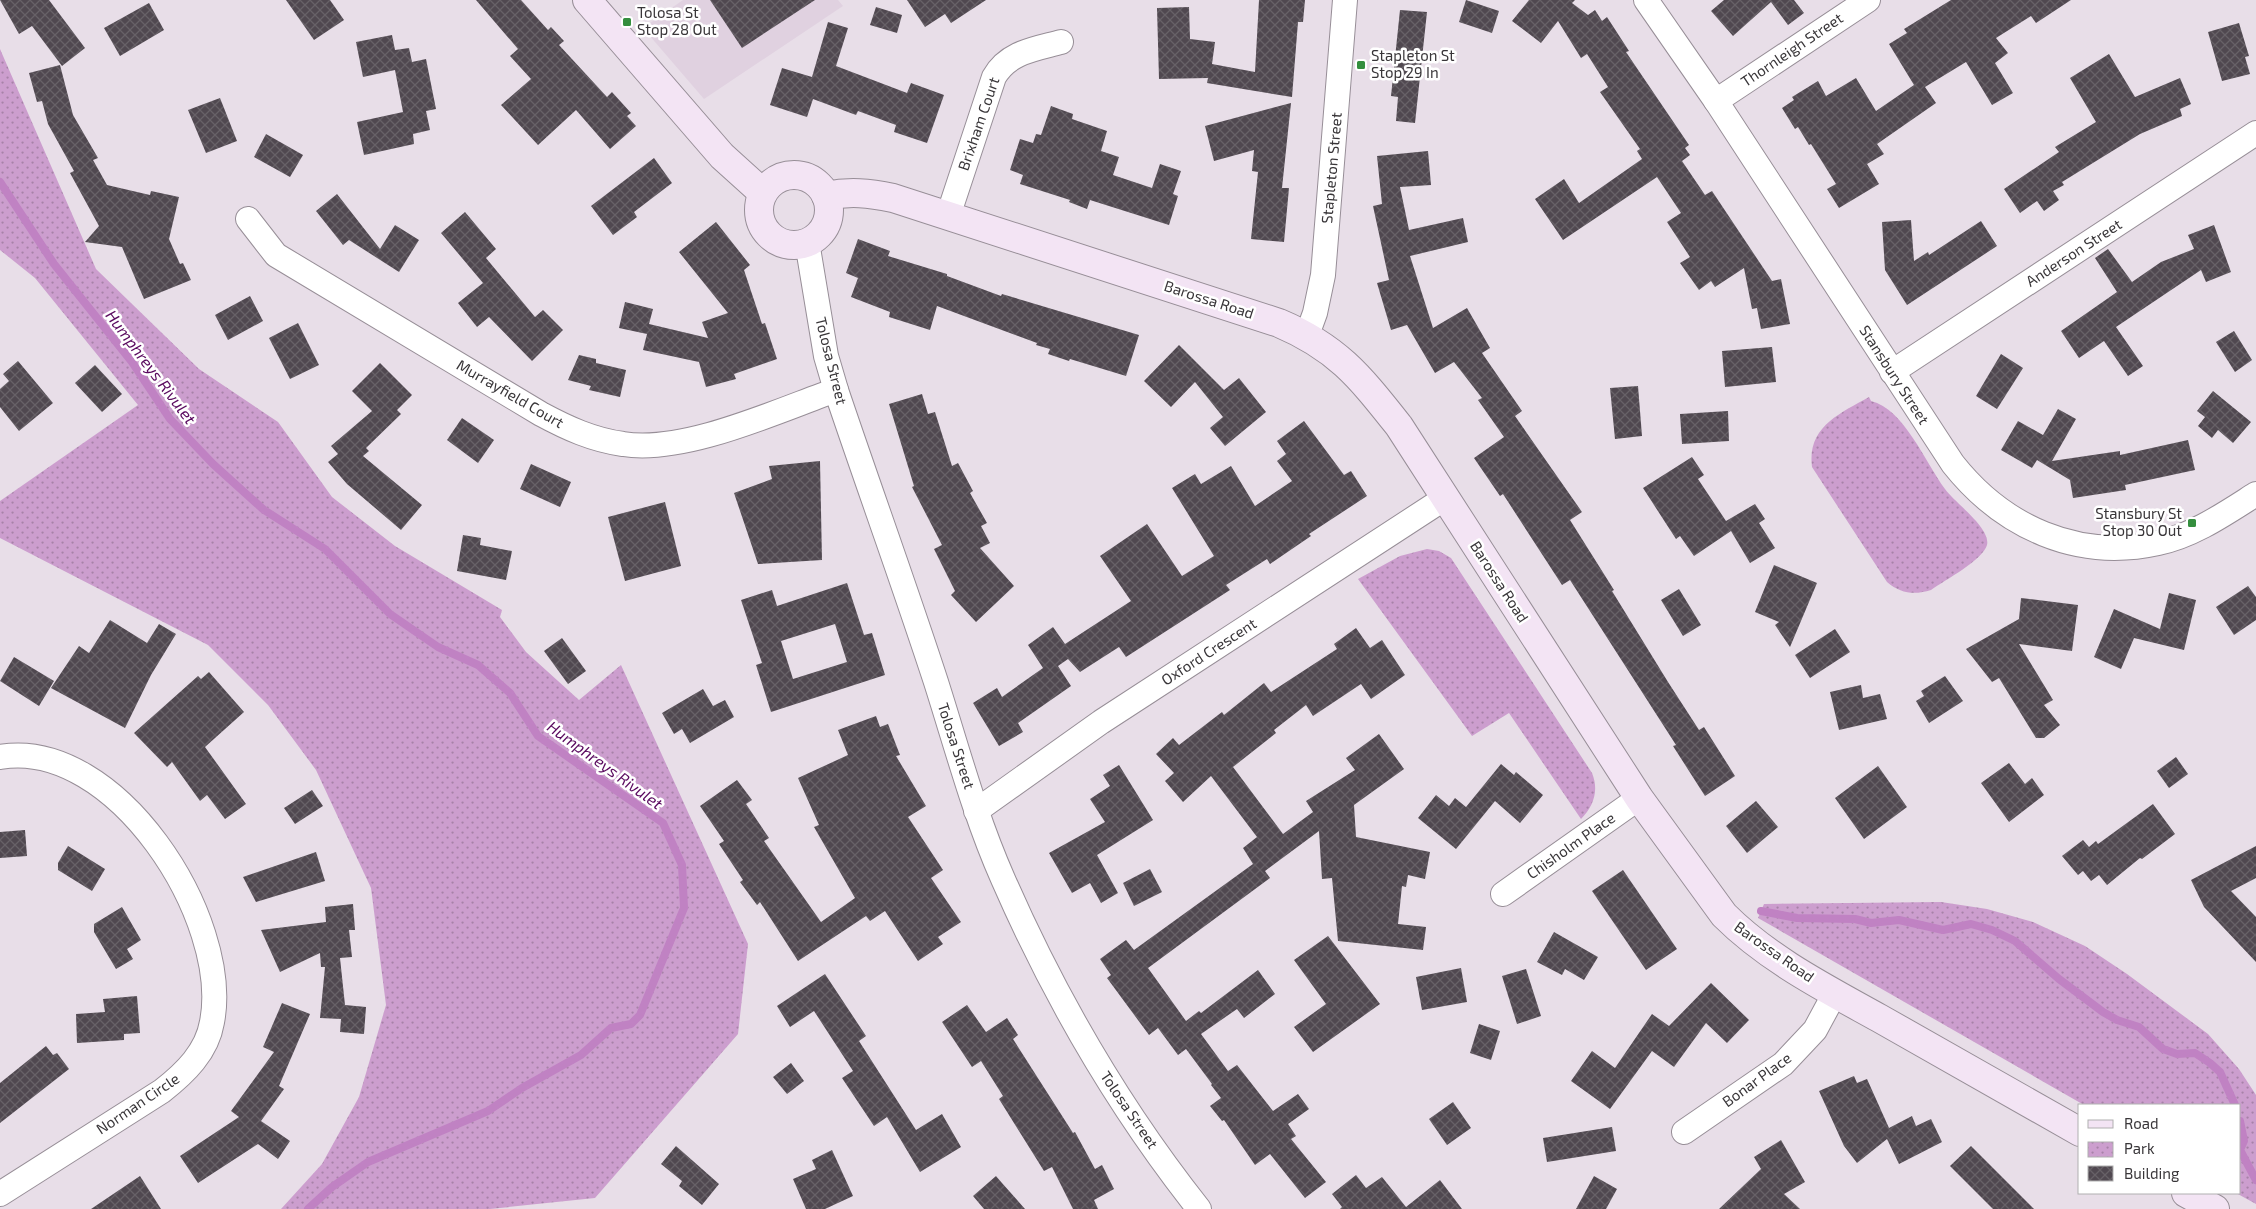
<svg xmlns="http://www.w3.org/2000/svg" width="2256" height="1209" font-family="'Exo 2',sans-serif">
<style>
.built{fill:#e0d1e0}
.park{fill:url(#park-dots)}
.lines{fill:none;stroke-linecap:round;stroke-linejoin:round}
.stream{stroke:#c082c3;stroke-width:8}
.building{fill:url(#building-cross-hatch);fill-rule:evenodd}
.street-casing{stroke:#978e97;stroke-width:26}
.secondary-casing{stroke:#978e97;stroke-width:30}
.street{stroke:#fff;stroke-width:24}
.secondary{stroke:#f3e4f4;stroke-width:28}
.poi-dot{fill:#348e3e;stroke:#fff;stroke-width:2}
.labels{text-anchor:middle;stroke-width:5;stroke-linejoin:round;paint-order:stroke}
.poi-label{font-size:15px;fill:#393639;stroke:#fff;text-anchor:start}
.street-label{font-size:15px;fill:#393639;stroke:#fff}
.water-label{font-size:16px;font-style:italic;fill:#59095e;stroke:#fff}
</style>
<defs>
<pattern id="park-dots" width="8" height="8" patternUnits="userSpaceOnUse" patternTransform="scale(1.25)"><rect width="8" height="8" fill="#cc9ece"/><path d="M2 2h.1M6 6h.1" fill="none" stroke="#a782a8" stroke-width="1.8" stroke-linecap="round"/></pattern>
<pattern id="building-cross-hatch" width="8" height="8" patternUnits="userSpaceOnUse" patternTransform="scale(1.25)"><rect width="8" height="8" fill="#504850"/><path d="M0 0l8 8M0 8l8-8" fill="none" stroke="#676167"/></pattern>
</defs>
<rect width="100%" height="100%" fill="#e8dee8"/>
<path class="built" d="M683 0H838L843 6 704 99 643 28Z"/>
<g class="park">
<path d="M0 49 96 269 199 369 278 422 332 497 395 546 502 610 500 617 526 652 579 700 621 665 748 944 738 1034 595 1198 490 1209H281L322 1164 359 1097 386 1005 371 888 316 770 268 705 208 645 0 538V501L138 405 35 278 0 250Z"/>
<path d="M1869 397 1871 401C1904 409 1925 462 1945 489 1955 503 1991 528 1987 545 1983 560 1945 580 1931 590 1915 595 1901 594 1887 582L1812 467C1807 427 1839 414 1869 397Z"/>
<path d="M1427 549 1439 551 1451 558 1592 773C1599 790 1594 806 1581 819L1509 713 1472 736 1358 579 1400 556Z"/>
<path d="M1941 902 1987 909 2033 922 2085 946 2127 974 2208 1034 2239 1069 2256 1095V1204L2236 1193H2240V1105H2084L1758 918 1764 904Z"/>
</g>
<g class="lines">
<g class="stream">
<path d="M0 182 54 264 132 362 170 419 213 464 264 510 325 549 390 614 438 647 478 665 510 693 538 736 663 823 682 865 684 908 640 1015 631 1024 611 1028 581 1055 522 1088 488 1111 368 1162 332 1187 308 1209"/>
<path d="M1761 911 1797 918 1855 919 1871 923 1899 920 1943 930 1971 924 1992 930 2015 941 2059 979 2103 1012 2117 1020 2139 1027 2163 1049 2177 1054 2195 1053 2210 1063 2220 1072 2235 1105"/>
<path d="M2240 1121 2244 1141 2240 1150 2256 1180"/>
</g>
</g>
<g class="building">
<path d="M0 0H49L85 48 62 66 32 26 19 34Z"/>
<path d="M286 0H330L344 20 314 40Z"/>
<path d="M476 0H521L548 30 551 27 564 41 559 45 607 97 612 92 631 113 627 116 636 126 610 149 576 110 538 145 501 105 531 79 510 56 518 49Z"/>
<path d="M710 0H815L742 48Z"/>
<path d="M907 0H986L951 23 945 14 925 27Z"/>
<path d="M1259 0H1305L1303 22H1298L1292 97 1207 83 1208 78 1159 79 1157 8 1189 7 1190 39 1215 42 1212 64 1255 72Z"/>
<path d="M1466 0 1499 11 1492 33 1459 22Z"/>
<path d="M1529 0H1575L1572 3 1588 15 1595 10 1602 21 1607 17 1629 51 1626 52 1689 145 1685 148 1690 155 1682 161 1705 195 1712 191 1772 281 1781 279 1790 324 1761 329 1757 308 1752 309 1744 268 1715 287 1711 281 1699 290 1680 263 1690 257 1667 222 1681 213 1657 177 1563 240 1535 199 1564 179 1579 203 1642 159 1637 151 1640 149 1600 92 1608 87 1587 54 1581 58 1558 21 1541 43 1512 21Z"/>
<path d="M1724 0H1794L1804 13 1788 25 1771 2 1733 36 1711 11Z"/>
<path d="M1951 0H2071L2036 23 2031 16 1996 38 2008 53 1995 63 2013 93 1992 105 1966 62 1925 87 1936 103 1877 144 1884 154 1867 164 1879 184 1839 208 1827 189 1836 184 1811 144 1809 145 1798 127 1795 129 1782 108 1794 100 1792 97 1818 81 1826 96 1856 78 1876 111 1914 85 1889 44 1907 33 1904 29Z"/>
<path d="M149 3 164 30 120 56 104 28Z"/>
<path d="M876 7 902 15 897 33 870 25Z"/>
<path d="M1400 10 1427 12 1415 123 1396 121 1398 97 1391 96Z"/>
<path d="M828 22 848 28 836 66 907 93 911 83 944 95 927 143 894 132 896 125 858 111 856 115 813 99 807 117 770 105 782 68 812 77Z"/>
<path d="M2239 23 2249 56 2245 57 2250 74 2222 81 2208 32Z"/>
<path d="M392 35 395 50 409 48 412 62 426 59 436 109 426 111 430 130 413 134 414 144 364 155 357 122 403 112 395 70 363 77 356 42Z"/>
<path d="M2109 54 2135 97 2180 78 2191 104 2180 109 2182 116 2140 134 2062 182 2064 185 2053 191 2059 200 2044 211 2037 201 2020 213 2004 189 2059 152 2055 147 2096 122 2070 78Z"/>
<path d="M60 65 73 115 98 158 93 160 107 185 150 195 151 191 179 197 169 239 180 264 183 263 191 280 144 299 122 247 85 242 99 226 70 173 74 171 48 124 42 101 37 102 29 73Z"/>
<path d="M220 98 237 141 206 153 188 110Z"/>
<path d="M1291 103 1282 188H1289L1284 242 1251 239 1258 172 1252 171 1254 150 1214 161 1205 126Z"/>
<path d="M1051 106 1073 114 1072 119 1107 131 1101 151 1119 157 1113 175 1152 188 1160 164 1181 171 1173 194 1178 196 1169 225 1090 200 1087 209 1069 202 1070 200 1020 184 1023 175 1010 170 1020 139 1033 143 1036 134 1041 135Z"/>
<path d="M266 134 303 155 290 177 254 157Z"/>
<path d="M1428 151 1431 185 1400 187 1409 230 1463 218 1468 242 1410 256 1433 328 1467 308 1490 348 1482 353 1522 411 1515 416 1582 512 1570 520 1614 590 1612 591 1668 682 1699 730 1704 727 1735 776 1705 796 1673 746 1676 745 1570 580 1562 585 1503 494 1500 496 1474 458 1504 437 1478 400 1482 398 1454 362 1435 373 1407 325 1391 330 1377 283 1389 280 1373 206 1382 204 1377 156Z"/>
<path d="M654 158 672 183 634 212 637 217 613 235 591 206Z"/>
<path d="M337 194 380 249 395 225 419 240 399 272 349 240 343 245 316 211Z"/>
<path d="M465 212 496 249 486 258 535 317 543 310 563 330 532 361 489 317 477 327 458 303 483 283 441 233Z"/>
<path d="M1911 220 1914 261 1928 252 1929 255 1981 221 1997 246 1907 305 1885 270 1882 222Z"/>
<path d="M716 222 750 265 744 270 762 324 765 323 777 359 734 374 736 379 706 387 699 362 643 350 647 334 619 328 625 302 653 309 649 324 708 338 702 322 728 313 679 252Z"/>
<path d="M2214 225 2231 272 2206 282 2201 270 2116 327 2143 366 2128 376 2104 341 2079 358 2061 331 2117 292 2095 258 2108 249 2132 282 2161 262 2194 249 2188 235Z"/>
<path d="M858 239 890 251 888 256 947 274V276L1001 296 1002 294 1139 335 1126 376 1070 359 1069 361 1048 354 1050 349 1036 345 1037 343 937 306 930 330 889 317 890 312 851 297 858 278 846 273Z"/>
<path d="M250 296 263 321 228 340 215 315Z"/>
<path d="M298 323 319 365 290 379 269 338Z"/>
<path d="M2234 331 2252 360 2235 372 2216 342Z"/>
<path d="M1179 345 1224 390 1239 378 1266 412 1225 446 1210 428 1223 417 1195 382 1171 407 1144 381Z"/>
<path d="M1772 347 1776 382 1725 387 1722 351Z"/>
<path d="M2001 354 2023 368 1997 409 1976 396Z"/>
<path d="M579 355 596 359V363L626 370 620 397 589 390 591 386 568 380Z"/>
<path d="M18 361 53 403 19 431 0 407V389L9 381 3 374Z"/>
<path d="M380 363 412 395 397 410 401 414 366 448 369 451 363 456 422 505 401 530 347 484 328 462 338 454 331 446 372 411 352 391Z"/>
<path d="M95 365 122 394 102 412 75 383Z"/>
<path d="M1638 386 1642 436 1615 439 1610 388Z"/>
<path d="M2213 391 2251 422 2233 443 2218 430 2212 438 2198 426 2205 417 2197 411Z"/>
<path d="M922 394 928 414 935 412 952 466 958 463 973 491 970 493 987 523 981 526 990 543 980 548 1014 586 976 622 951 595 955 591 934 549 942 545 912 487 914 486 889 404Z"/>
<path d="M2058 409 2076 419 2052 461 2120 451V455L2188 440 2195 470 2125 485 2126 490 2073 498 2070 480 2037 460 2032 468 2001 450 2018 421 2043 435Z"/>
<path d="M1728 411 1729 441 1682 444 1680 414Z"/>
<path d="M462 418 494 440 478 463 447 440Z"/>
<path d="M1304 421 1344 475 1351 471 1367 496 1309 534 1311 536 1270 564 1267 559 1226 585 1230 590 1126 657 1119 647 1080 672 1068 659 1058 666 1071 686 1018 723 1023 732 999 746 973 703 997 688 1002 697 1043 668 1028 645 1053 627 1065 644 1131 601 1100 556 1147 524 1182 576 1214 556 1172 488 1195 474 1201 484 1231 466 1255 506 1292 481 1277 461 1286 454 1277 441Z"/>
<path d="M1692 457 1704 475 1698 479 1726 521 1755 504 1765 519 1759 523 1775 548 1750 563 1731 531 1694 556 1680 536 1676 539 1643 488Z"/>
<path d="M820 461 822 560 758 564 734 493 772 479 769 466Z"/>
<path d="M531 464 571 482 560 507 520 489Z"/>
<path d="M665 502 681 566 625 581 608 517Z"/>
<path d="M463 535 481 538 480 545 512 551 506 580 457 571Z"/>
<path d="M1774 565 1817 583 1790 647 1775 625 1779 622 1755 612Z"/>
<path d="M847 583 864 635 872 633 885 675 771 712 756 665 762 663 741 600 772 590 777 606ZM835 624 847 662 793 679 781 641Z"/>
<path d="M2248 586 2256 597V620L2234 635 2216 607Z"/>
<path d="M1679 589 1701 625 1683 636 1661 600Z"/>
<path d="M2169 593 2196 600 2184 650 2134 638 2121 669 2094 657 2114 609 2160 629Z"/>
<path d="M2021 598 2078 605 2072 651 2019 644 2053 700 2044 705 2060 725 2044 738H2036L1999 678 1992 682 1966 649 2019 619Z"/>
<path d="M110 620 147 643 159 624 176 634 151 675 125 728 51 688 79 646 89 653Z"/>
<path d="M1356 628 1370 648 1382 640 1405 675 1371 699 1361 684 1313 716 1306 705 1274 730 1276 733 1233 767 1283 834 1313 812 1306 801 1355 770 1346 758 1379 734 1404 769 1354 805 1356 837 1430 852 1425 879 1408 875 1406 887 1402 886 1398 924 1426 927 1423 950 1338 941 1332 878 1322 879 1319 831 1265 871 1270 878 1148 968 1186 1021 1199 1011 1201 1013 1258 970 1275 994 1244 1018 1237 1009 1201 1034 1228 1071 1237 1065 1273 1111 1298 1094 1309 1109 1288 1124 1296 1136 1291 1139 1326 1182 1305 1198 1270 1154 1255 1165 1224 1120 1222 1121 1210 1106 1221 1098 1211 1085 1212 1084 1186 1049 1178 1055 1158 1028 1149 1035 1107 978 1111 975 1100 959 1126 940 1134 950 1253 864 1243 848 1257 837 1211 776 1183 802 1165 781 1174 773 1156 754 1173 738 1179 745 1222 712 1224 715 1264 683 1271 692 1337 649 1334 644Z"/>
<path d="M1835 629 1850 652 1810 678 1795 655Z"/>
<path d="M562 638 586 671 568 684 544 651Z"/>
<path d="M14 657 54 681 39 706 0 681Z"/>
<path d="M209 672 244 712 205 747 246 804 225 819 207 795 200 801 172 762 167 767 134 733 198 676 201 679Z"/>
<path d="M1945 676 1963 701 1929 723 1916 701 1924 696 1921 691Z"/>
<path d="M1861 685 1863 698 1880 694 1887 719 1839 730 1830 692Z"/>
<path d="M703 689 713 706 725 700 734 717 690 743 682 729 674 734 662 713Z"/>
<path d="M876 716 880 727 888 724 900 755 896 756 926 806 908 817 943 870 931 878 961 922 938 937 943 944 918 961 885 911 870 921 866 916 798 961 760 902 757 905 740 882 743 880 719 844 724 841 700 806 737 780 752 800 746 804 769 838 764 841 821 922 855 898 814 827 819 825 798 778 848 755 838 730Z"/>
<path d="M2176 757 2188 774 2169 788 2157 771Z"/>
<path d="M2009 763 2025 784 2032 778 2044 795 2009 822 1981 783Z"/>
<path d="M1501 764 1514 775 1516 772 1543 795 1520 823 1495 801 1456 849 1418 818 1436 795 1449 806 1455 798 1466 807Z"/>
<path d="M1119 765 1153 820 1097 855 1118 893 1101 903 1090 883 1072 893 1049 853 1105 822 1090 799 1110 786 1103 775Z"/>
<path d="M1878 766 1907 807 1864 839 1835 798Z"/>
<path d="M312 790 323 806 295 824 284 808Z"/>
<path d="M1756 801 1778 827 1747 853 1726 826Z"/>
<path d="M2153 804 2175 834 2142 859 2140 858 2107 885 2099 875 2091 881 2083 871 2078 875 2062 856 2083 840 2089 847 2096 841 2098 844Z"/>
<path d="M25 830 27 856 0 858V832Z"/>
<path d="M68 846 105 869 92 891 58 870V863Z"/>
<path d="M2256 846V878L2231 891 2256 917V962L2204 907 2191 880Z"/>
<path d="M316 852 325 881 256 902 243 877Z"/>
<path d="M1150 869 1162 892 1134 906 1123 883Z"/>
<path d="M1623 870 1677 949 1646 970 1592 891Z"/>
<path d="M353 904 355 930H349L352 957 340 958 345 1005 366 1007 364 1034 340 1032 341 1019 320 1018 325 967H321L320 953 280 972 261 930 326 922 325 907Z"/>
<path d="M122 907 141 940 127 949 133 959 116 969 94 932V924Z"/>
<path d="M1554 932 1598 957 1584 980 1565 969 1562 975 1537 962Z"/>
<path d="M1328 936 1380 1004 1313 1052 1294 1027 1326 1004 1294 960Z"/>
<path d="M1461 968 1467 1002 1422 1010 1416 977Z"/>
<path d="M1526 969 1541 1016 1517 1024 1502 976Z"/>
<path d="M825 974 866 1036 859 1041 916 1130 942 1114 961 1147 920 1172 887 1117 874 1126 842 1078 853 1071 814 1011 790 1027 777 1006Z"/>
<path d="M1711 983 1749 1020 1727 1043 1706 1023 1674 1067 1652 1051 1610 1109 1571 1081 1592 1051 1615 1068 1652 1014 1669 1026Z"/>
<path d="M137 996 140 1033 124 1034V1040L77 1043 76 1014 105 1012 103 999Z"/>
<path d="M282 1003 310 1014 279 1086 284 1089 261 1121 290 1141 278 1159 258 1144 198 1183 180 1156 239 1117 231 1111 274 1052 263 1047Z"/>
<path d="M967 1005 986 1032 1007 1018 1018 1035 1013 1039 1073 1133 1075 1132 1095 1169 1102 1165 1114 1189 1094 1200 1098 1209H1073L1052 1167 1044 1171 999 1099 1003 1096 981 1061 972 1067 942 1022Z"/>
<path d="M1479 1024 1500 1031 1491 1060 1470 1053Z"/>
<path d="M46 1046 53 1055 57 1053 69 1069 0 1123V1083Z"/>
<path d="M791 1063 804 1081 787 1094 773 1077Z"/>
<path d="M1854 1076 1857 1083 1867 1079 1889 1128 1912 1116 1916 1126 1931 1119 1942 1142 1899 1164 1887 1139 1857 1163 1844 1146 1819 1091Z"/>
<path d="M1453 1102 1471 1128 1447 1145 1429 1119Z"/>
<path d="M1612 1127 1616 1151 1547 1162 1543 1138Z"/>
<path d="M1781 1140 1805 1182 1784 1194 1800 1209H1719L1761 1169 1754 1157Z"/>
<path d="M676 1146 719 1184 702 1205 679 1186 682 1181 661 1164Z"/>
<path d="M1971 1146 2034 1209H1993L1950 1166Z"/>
<path d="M832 1150 853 1196 825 1209H806L793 1179 816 1169 812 1160Z"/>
<path d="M1356 1175 1366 1188 1382 1177 1406 1207 1440 1180 1462 1209H1340L1342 1207 1332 1194Z"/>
<path d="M140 1176 161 1209H91Z"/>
<path d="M996 1176 1002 1183 1025 1209H984L973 1196Z"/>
<path d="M1594 1176 1617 1189 1606 1209H1576Z"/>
</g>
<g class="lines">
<g class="street-casing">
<g id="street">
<path d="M1646 0 1716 101 1953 464C2003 527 2077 561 2158 543 2193 536 2226 513 2256 494"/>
<path d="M1716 101 1868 0"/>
<path d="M948 216 994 77C1008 52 1035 49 1061 42"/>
<path d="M248 219 276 255 541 414C567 428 593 440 623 444 684 454 777 411 836 390"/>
<path d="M807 242 826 356 836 390C869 488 904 584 936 682 957 748 975 816 1003 879 1055 998 1119 1108 1199 1209"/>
<path d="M1307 335 1315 313 1323 275 1345 0"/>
<path d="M1892 372 2256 133"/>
<path d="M0 757C115 737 232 919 212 1022 207 1052 185 1073 162 1091L0 1194"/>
<path d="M976 811 1101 722 1445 498"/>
<path d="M1503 894 1639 798"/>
<path d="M1684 1132 1783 1064 1815 1030 1835 993"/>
</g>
</g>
<g class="secondary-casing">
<g id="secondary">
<path d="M587 0 722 156 763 193"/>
<circle cx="794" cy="210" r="35"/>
<path d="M826 196C850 191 869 193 893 198L1279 323C1338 348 1360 377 1399 426L1639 798 1724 915C1768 959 1825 988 1879 1018 1946 1056 2013 1094 2080 1132"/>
<path d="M2186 1193 2215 1209"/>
</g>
</g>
<use href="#street" class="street"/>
<use href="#secondary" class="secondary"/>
</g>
<g class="poi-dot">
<rect x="622" y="17" width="10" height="10" rx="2.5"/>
<rect x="1356" y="60" width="10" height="10" rx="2.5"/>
<rect x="2187" y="518" width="10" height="10" rx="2.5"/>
</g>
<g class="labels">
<g class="poi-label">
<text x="637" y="18">Tolosa St<tspan x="637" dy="17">Stop 28 Out</tspan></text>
<text x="1371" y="61">Stapleton St<tspan x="1371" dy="17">Stop 29 In</tspan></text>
<text x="2182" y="519" text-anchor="end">Stansbury St<tspan x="2182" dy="17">Stop 30 Out</tspan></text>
</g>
<g class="street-label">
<text transform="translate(1792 50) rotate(-34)" y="5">Thornleigh Street</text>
<text transform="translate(979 124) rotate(-71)" y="5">Brixham Court</text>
<text transform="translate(1332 168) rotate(-85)" y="5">Stapleton Street</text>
<text transform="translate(2074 253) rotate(-33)" y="5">Anderson Street</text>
<text transform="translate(1209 300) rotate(18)" y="5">Barossa Road</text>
<text transform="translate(831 361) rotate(76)" y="5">Tolosa Street</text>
<text transform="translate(1894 375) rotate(57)" y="5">Stansbury Street</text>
<text transform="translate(510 394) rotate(30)" y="5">Murrayfield Court</text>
<text transform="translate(1499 582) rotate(57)" y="5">Barossa Road</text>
<text transform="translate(1209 652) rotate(-33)" y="5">Oxford Crescent</text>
<text transform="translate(956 746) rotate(72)" y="5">Tolosa Street</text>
<text transform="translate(1571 846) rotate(-35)" y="5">Chisholm Place</text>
<text transform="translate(1774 952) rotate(35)" y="5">Barossa Road</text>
<text transform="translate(1757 1080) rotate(-36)" y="5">Bonar Place</text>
<text transform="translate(138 1104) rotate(-34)" y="5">Norman Circle</text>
<text transform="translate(1129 1110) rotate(56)" y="5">Tolosa Street</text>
</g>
<g class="water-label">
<text transform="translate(151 367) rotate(53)" y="6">Humphreys Rivulet</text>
<text transform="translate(605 765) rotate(36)" y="6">Humphreys Rivulet</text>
</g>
</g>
<rect x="2078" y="1104" width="162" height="90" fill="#ffffff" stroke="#b0afb0"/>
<rect x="2088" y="1120" width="25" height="8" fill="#f3e4f4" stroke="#b0afb0"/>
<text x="2124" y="1129" font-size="15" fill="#393639">Road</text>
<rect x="2088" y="1142" width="25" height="15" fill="url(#park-dots)" stroke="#b0afb0"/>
<text x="2124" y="1154" font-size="15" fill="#393639">Park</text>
<rect x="2088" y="1166" width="25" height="15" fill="url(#building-cross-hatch)" stroke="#b0afb0"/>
<text x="2124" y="1179" font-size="15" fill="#393639">Building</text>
</svg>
